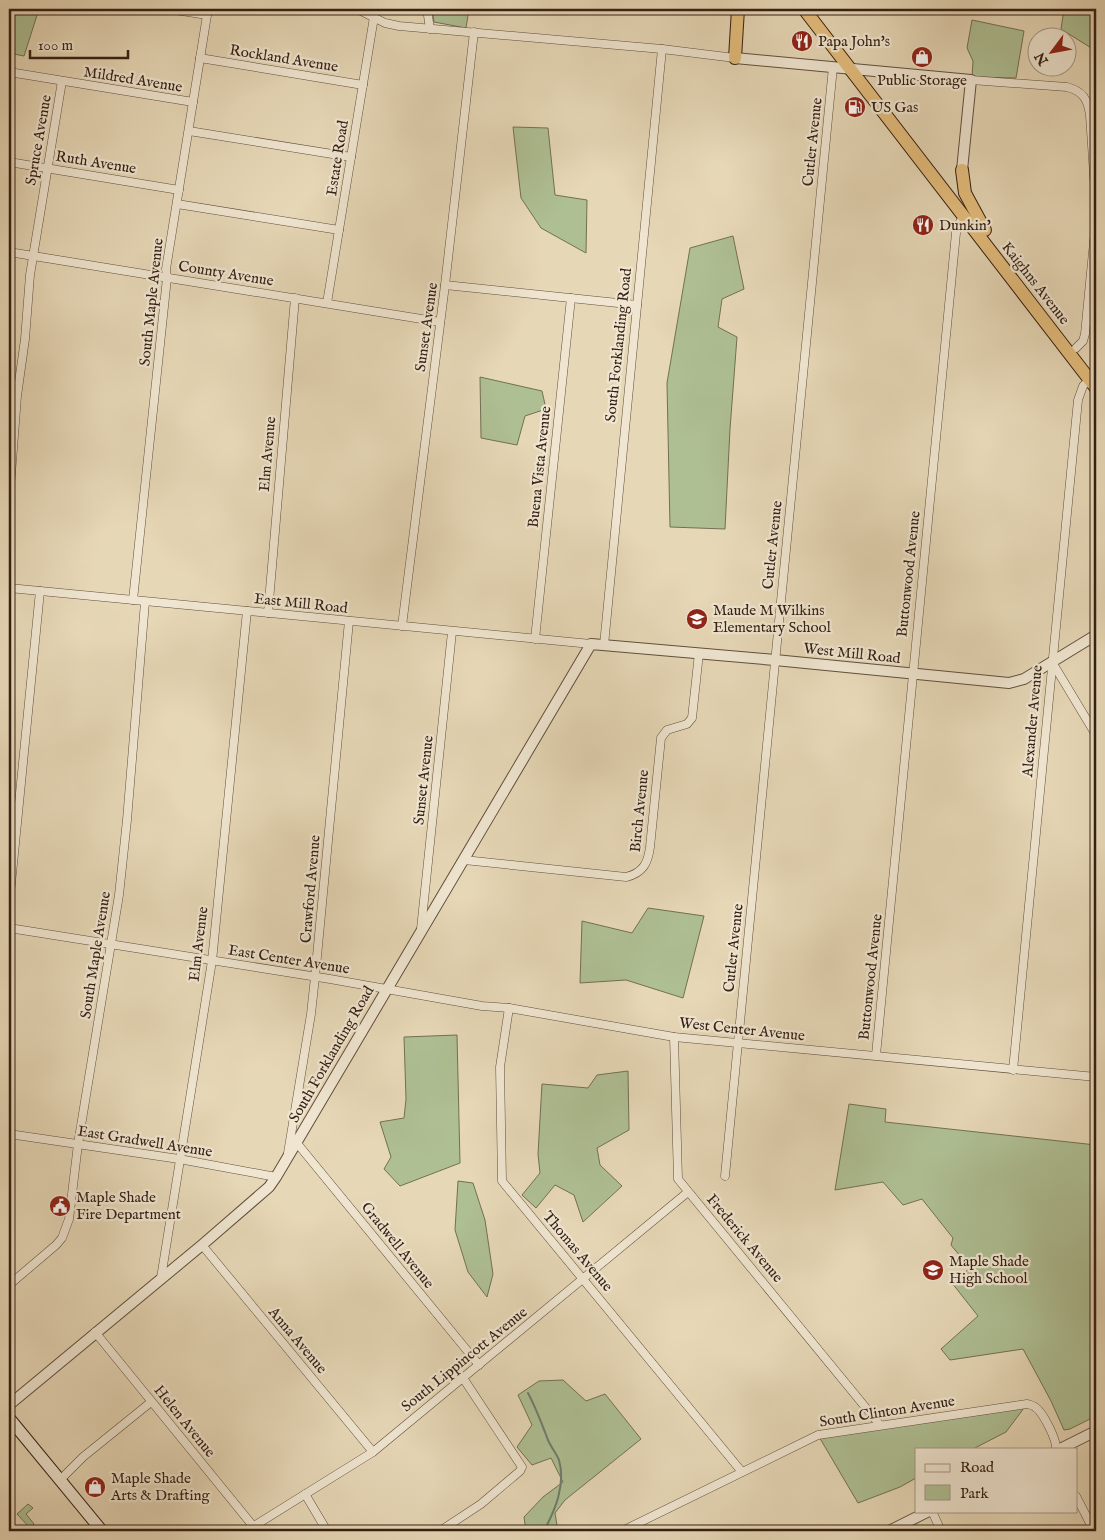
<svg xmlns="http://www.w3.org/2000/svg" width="1105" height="1540" font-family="'IM FELL English',serif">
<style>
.green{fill:#aebf93;stroke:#727054}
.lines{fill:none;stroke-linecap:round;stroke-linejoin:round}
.stream{stroke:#707c6e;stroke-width:2}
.minor-casing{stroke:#614e3c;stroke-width:9}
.tertiary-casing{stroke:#614e3c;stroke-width:12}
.secondary-casing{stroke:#352014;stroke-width:13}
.trunk-casing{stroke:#352014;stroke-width:14}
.minor{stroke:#efe5d0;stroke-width:8}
.tertiary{stroke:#efe5d0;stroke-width:10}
.secondary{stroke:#efe5d0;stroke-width:11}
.trunk{stroke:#e3bc7b;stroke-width:12}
.labels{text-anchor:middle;stroke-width:4.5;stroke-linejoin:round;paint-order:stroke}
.poi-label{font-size:15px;fill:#352014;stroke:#efe5d0;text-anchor:start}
.street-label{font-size:15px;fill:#352014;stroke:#efe5d0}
</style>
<rect width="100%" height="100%" fill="#e6d7b6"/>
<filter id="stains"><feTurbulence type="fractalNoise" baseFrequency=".004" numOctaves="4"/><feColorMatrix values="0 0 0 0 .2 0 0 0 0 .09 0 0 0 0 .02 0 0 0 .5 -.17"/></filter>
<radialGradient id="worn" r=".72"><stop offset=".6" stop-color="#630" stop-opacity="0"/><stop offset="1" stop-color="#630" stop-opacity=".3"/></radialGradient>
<g class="green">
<path d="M9 9H39L24 56 9 53Z"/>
<path d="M432 9H469L466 28 434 22Z"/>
<path d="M1064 9H1096V51L1061 29Z"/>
<path d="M972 20 1024 31 1016 78 972 77 973 61 967 48Z"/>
<path d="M513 127 548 128 555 195 587 200 586 253 541 228 521 198Z"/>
<path d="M733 236 744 289 722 299 718 327 737 337 730 429 725 529 670 527 667 383 690 248Z"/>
<path d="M480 377 542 391 546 409 525 416 517 445 481 438Z"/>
<path d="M648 908 704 916 683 998 626 980 580 983 582 921 632 933Z"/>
<path d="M457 1035 460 1163 400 1186 384 1169 391 1157 380 1122 404 1118 406 1099 404 1037Z"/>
<path d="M628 1071 629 1130 597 1148 600 1165 622 1186 583 1222 574 1195 555 1185 536 1208 522 1195 540 1173 538 1154 542 1084 588 1088 597 1075Z"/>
<path d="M849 1104 886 1109 885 1122 1096 1145V1416L1070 1429 1064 1430 1051 1401 1023 1349 950 1360 941 1349 978 1316 952 1283 970 1268 951 1245 953 1238 922 1199 903 1205 883 1182 835 1190Z"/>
<path d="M458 1181 473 1183 485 1220 493 1274 487 1297 468 1272 455 1230Z"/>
<path d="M563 1380 586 1401 605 1394 641 1439 565 1500 555 1513 558 1531H526L524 1517 543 1497 563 1482 551 1458 532 1465 517 1447 532 1425 518 1395 539 1381Z"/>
<path d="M1027 1404 1006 1432 973 1449H916V1478L900 1487 858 1503 818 1435Z"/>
<path d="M28 1504 33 1508 26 1514 34 1524 30 1528 17 1514Z"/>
</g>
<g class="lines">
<path class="stream" d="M528 1393C536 1408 542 1424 548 1440 551 1447 556 1453 559 1460 566 1485 555 1510 544 1531"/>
<g class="minor-casing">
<g id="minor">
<path d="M169 9 207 15"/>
<path d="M357 9 385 23 399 26 662 49 735 58"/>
<path d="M427 9 430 29"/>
<path d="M200 58 363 85"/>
<path d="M9 72 193 102"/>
<path d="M971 80 1067 87C1083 91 1088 100 1090 115L1096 205"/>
<path d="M189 131 351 157"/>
<path d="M9 162 179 190"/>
<path d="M177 204 339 230"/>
<path d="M9 252 440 322"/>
<path d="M445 285 637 305"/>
<path d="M327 303 374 17"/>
<path d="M1076 348 1083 341 1085 334 1096 221"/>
<path d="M9 501 17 396 25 339 30 275 62 81"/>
<path d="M9 588 591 644"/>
<path d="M133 600 167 278 166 269 208 9"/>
<path d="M268 613 295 298"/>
<path d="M402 626 445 285 474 32"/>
<path d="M535 639 571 298"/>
<path d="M604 645 662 49"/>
<path d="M1052 662 1096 735"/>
<path d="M464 860 626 877C643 873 648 863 650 847L661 738 667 730 687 724 692 718 699 653"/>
<path d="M9 904 40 591"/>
<path d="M9 928 330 979 482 1006 509 1008 674 1037 1096 1077"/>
<path d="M421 929 452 632"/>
<path d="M509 1008 500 1067 502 1181 742 1472"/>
<path d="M674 1037 678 1179 880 1425"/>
<path d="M876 1055 956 233 958 225 964 216"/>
<path d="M1013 1070 1078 400 1083 386 1090 379"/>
<path d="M9 1134 179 1159 276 1177"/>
<path d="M296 1142 479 1365"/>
<path d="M288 1153 311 1014 315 977 349 621"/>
<path d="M725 1176 833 67"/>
<path d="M202 1245 373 1452"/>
<path d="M161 1278 212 961 247 611"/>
<path d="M9 1285 56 1245 62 1238 69 1219 78 1144 119 895 127 820 145 602"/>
<path d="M95 1332 253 1526"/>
<path d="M60 1480 83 1457 151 1402"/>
<path d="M305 1494 327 1531"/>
<path d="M1076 1496 1094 1531"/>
<path d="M932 1511 941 1531"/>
<path d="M246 1531 373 1452 688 1192"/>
<path d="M440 1531 481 1504 520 1471 522 1467 463 1378"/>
<path d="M622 1531 818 1435 1027 1404C1028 1404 1034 1406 1035 1407 1043 1412 1057 1440 1056 1449"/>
</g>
</g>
<g class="tertiary-casing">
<g id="tertiary">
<path d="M735 58 971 80 962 170"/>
<path d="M9 1405 202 1245 269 1187 276 1177 591 644 775 660 1009 683 1024 679 1096 635"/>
<path d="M1060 1449 1096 1431"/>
<path d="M889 1531 929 1511"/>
</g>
</g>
<g class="secondary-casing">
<path id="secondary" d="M9 1418 102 1531"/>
</g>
<g class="trunk-casing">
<g id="trunk">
<path d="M804 9 1096 388"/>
<path d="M735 58 738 9"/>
<path d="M962 170 965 193 985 230"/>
</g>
</g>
<use href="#minor" class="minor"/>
<use href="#tertiary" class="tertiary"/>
<use href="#secondary" class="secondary"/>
<use href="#trunk" class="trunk"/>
</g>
<defs>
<g id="restaurant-disc" transform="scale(1.125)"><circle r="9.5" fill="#8f2418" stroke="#efe5d0"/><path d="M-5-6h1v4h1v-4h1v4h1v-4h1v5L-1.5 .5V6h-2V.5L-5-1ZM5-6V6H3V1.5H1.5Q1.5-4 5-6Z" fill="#fff"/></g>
<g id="shop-disc" transform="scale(1.125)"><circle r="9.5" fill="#8f2418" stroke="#efe5d0"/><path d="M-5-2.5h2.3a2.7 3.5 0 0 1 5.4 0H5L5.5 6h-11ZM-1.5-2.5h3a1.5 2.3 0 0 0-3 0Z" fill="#fff"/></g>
<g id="fuel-disc" transform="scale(1.125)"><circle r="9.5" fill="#8f2418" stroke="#efe5d0"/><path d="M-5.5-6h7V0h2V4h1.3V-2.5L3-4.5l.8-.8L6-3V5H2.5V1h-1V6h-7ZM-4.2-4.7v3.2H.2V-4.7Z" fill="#fff"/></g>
<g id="school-disc" transform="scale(1.125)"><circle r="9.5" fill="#8f2418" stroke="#efe5d0"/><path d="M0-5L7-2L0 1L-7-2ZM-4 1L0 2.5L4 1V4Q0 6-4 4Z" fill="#fff"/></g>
<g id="civic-disc" transform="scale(1.125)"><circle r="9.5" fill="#8f2418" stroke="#efe5d0"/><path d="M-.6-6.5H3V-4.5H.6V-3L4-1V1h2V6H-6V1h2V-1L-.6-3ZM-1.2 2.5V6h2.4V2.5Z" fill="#fff"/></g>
</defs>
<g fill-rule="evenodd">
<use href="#restaurant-disc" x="802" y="41"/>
<use href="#shop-disc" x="922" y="57"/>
<use href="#fuel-disc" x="855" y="107"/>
<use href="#restaurant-disc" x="923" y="225"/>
<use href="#school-disc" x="697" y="619"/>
<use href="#civic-disc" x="60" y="1206"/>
<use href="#school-disc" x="933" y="1270"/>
<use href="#shop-disc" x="95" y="1487"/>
</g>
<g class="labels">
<g class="poi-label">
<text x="818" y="46">Papa John's</text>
<text x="922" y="85" text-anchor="middle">Public Storage</text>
<text x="871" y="112">US Gas</text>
<text x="939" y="230">Dunkin'</text>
<text x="713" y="615">Maude M Wilkins<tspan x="713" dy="17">Elementary School</tspan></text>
<text x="76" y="1202">Maple Shade<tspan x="76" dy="17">Fire Department</tspan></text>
<text x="949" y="1266">Maple Shade<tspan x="949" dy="17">High School</tspan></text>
<text x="111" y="1483">Maple Shade<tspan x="111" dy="17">Arts &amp; Drafting</tspan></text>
</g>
<g class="street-label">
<text transform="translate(284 58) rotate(9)" y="5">Rockland Avenue</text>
<text transform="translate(133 79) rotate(9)" y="5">Mildred Avenue</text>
<text transform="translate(38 140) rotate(-80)" y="5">Spruce Avenue</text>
<text transform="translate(812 142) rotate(-84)" y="5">Cutler Avenue</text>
<text transform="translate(337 158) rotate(-81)" y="5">Estate Road</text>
<text transform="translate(96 162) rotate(9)" y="5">Ruth Avenue</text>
<text transform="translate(226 273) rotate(9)" y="5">County Avenue</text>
<text transform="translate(1036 283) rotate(52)" y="5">Kaighns Avenue</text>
<text transform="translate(151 302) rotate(-84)" y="5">South Maple Avenue</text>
<text transform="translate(426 327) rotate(-82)" y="5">Sunset Avenue</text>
<text transform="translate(618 345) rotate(-84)" y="5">South Forklanding Road</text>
<text transform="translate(267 454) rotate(-85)" y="5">Elm Avenue</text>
<text transform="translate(539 467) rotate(-84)" y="5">Buena Vista Avenue</text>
<text transform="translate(772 545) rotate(-84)" y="5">Cutler Avenue</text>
<text transform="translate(908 574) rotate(-84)" y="5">Buttonwood Avenue</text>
<text transform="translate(301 603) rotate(6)" y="5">East Mill Road</text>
<text transform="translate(852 653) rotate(6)" y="5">West Mill Road</text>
<text transform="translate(1032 721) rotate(-85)" y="5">Alexander Avenue</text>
<text transform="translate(423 780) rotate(-84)" y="5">Sunset Avenue</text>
<text transform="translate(639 811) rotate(-84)" y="5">Birch Avenue</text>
<text transform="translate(310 889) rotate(-85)" y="5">Crawford Avenue</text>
<text transform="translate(198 944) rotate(-83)" y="5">Elm Avenue</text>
<text transform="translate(733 948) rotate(-84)" y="5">Cutler Avenue</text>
<text transform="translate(95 955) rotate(-81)" y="5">South Maple Avenue</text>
<text transform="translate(289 959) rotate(9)" y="5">East Center Avenue</text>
<text transform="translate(870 977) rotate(-84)" y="5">Buttonwood Avenue</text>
<text transform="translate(742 1029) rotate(6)" y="5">West Center Avenue</text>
<text transform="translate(331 1054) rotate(-60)" y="5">South Forklanding Road</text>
<text transform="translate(145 1141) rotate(9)" y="5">East Gradwell Avenue</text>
<text transform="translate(745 1238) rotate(50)" y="5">Frederick Avenue</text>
<text transform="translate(398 1245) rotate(51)" y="5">Gradwell Avenue</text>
<text transform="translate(578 1251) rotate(50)" y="5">Thomas Avenue</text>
<text transform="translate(298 1340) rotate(50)" y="5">Anna Avenue</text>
<text transform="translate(464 1359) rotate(-39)" y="5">South Lippincott Avenue</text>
<text transform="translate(887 1411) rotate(-9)" y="5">South Clinton Avenue</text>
<text transform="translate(185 1421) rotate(51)" y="5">Helen Avenue</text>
</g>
</g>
<rect width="1105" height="1540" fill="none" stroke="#e6d7b6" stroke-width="30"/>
<rect x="10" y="10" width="1085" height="1520" fill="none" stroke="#352014" stroke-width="2.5"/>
<rect x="15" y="15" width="1075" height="1510" fill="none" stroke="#352014"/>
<rect x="915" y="1448" width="162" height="65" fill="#efe5d0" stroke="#a59685"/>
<rect x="925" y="1464" width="25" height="8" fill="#efe5d0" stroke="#a59685"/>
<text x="960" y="1472" font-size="15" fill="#352014">Road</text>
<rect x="925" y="1485" width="25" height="15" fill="#aebf93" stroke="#a59685"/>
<text x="960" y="1498" font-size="15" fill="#352014">Park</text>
<g transform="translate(1052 52) rotate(238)"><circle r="24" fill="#efe5d0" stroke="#a59685"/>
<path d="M0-4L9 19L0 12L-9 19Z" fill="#8f2418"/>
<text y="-8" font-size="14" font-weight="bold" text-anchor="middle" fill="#352014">N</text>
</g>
<path d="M30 50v8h98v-8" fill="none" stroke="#352014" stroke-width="2.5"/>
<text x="38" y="50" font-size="15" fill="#352014" stroke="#efe5d0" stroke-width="4" paint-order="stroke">100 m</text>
<rect width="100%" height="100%" filter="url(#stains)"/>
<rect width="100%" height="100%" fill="url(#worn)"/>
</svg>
